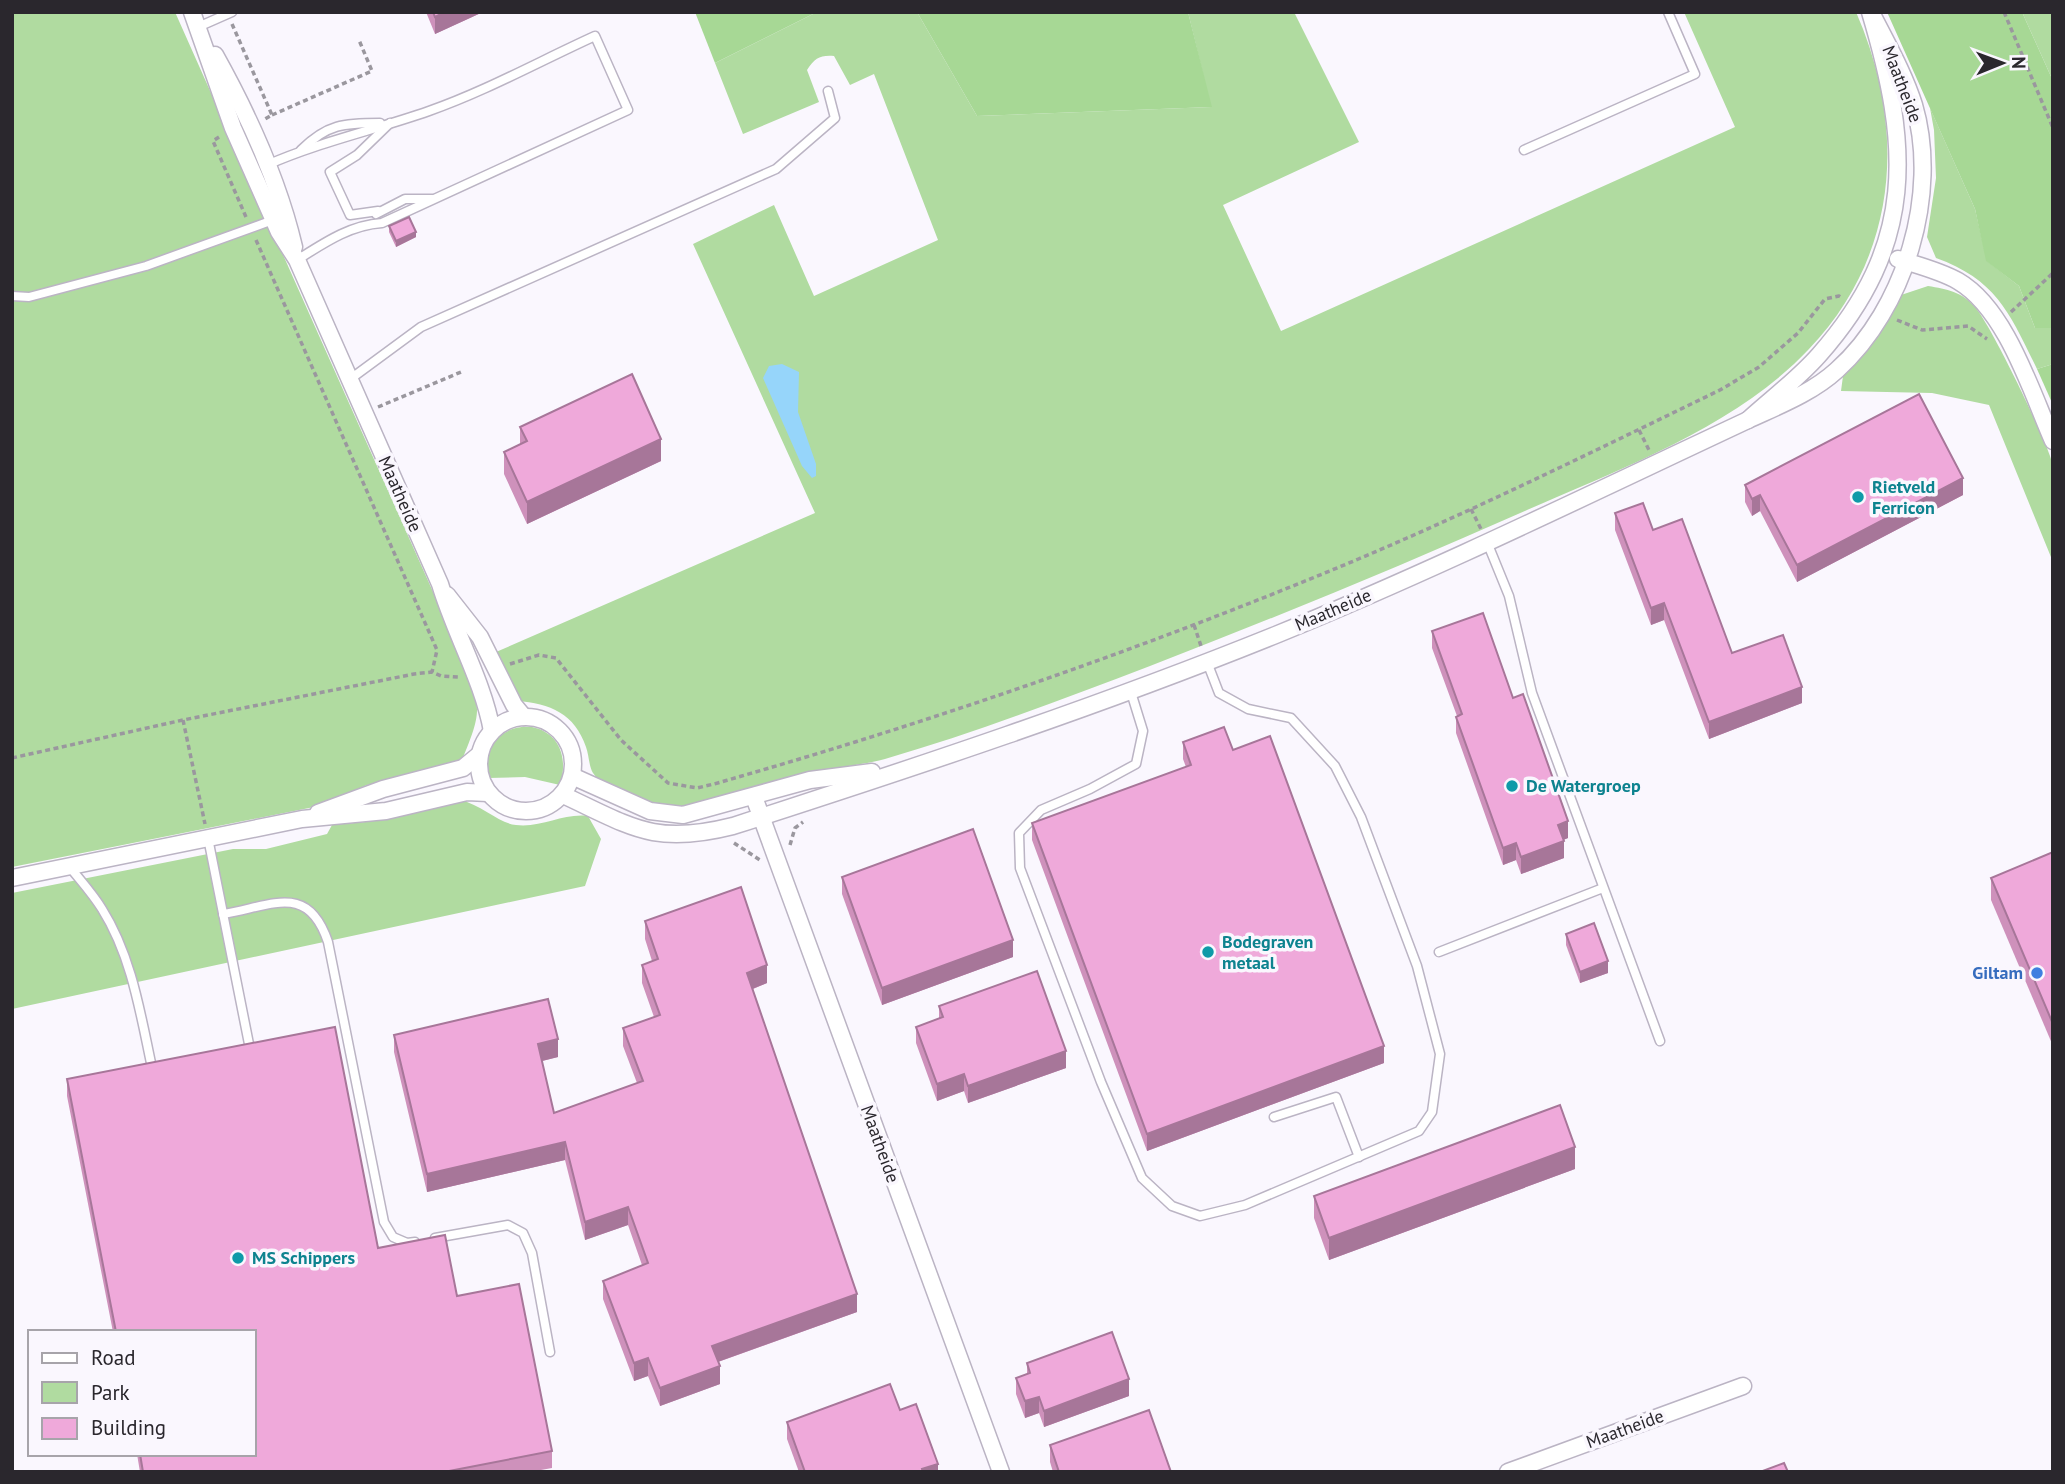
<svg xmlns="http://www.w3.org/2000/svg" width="2065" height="1484" font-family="'PT Sans',sans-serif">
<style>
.green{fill:#b0dba0}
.forest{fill:#a7d895}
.water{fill:#96d5fa}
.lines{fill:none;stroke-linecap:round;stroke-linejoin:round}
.lane-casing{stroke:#bbb4c4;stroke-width:11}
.street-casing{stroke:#bbb4c4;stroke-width:19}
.path{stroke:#9a979e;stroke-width:3.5;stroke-dasharray:5 3.5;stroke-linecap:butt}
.lane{stroke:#fff;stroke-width:8}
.street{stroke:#fff;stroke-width:16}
.wall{fill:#ce91bb}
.shaded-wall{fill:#a77699}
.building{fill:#efa9da;stroke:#a77699;stroke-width:2}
.culture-dot{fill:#0f9aa8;stroke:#faf7fe;stroke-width:2.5}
.shop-dot{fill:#3f7fe0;stroke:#faf7fe;stroke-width:2.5}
.labels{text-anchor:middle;stroke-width:7;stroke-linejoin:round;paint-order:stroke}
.street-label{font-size:18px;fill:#2a272d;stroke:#faf7fe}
.culture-label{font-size:18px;font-weight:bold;fill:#0d838f;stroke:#faf7fe;text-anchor:start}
.shop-label{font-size:18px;font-weight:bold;fill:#366cbe;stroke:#faf7fe;text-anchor:end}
</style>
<rect width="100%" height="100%" fill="#faf7fe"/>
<g class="green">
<path d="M12 12H175L462 657C481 708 483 709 462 760L421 774 367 785 314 807 12 867Z"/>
<path d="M817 12H917L977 116 1211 107 1188 12H1294L1359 142 1223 205 1281 331 1735 127 1684 12H1856C1907 128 1899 255 1809 349 1737 426 1622 468 1527 510 1403 565 1277 617 1150 666 1063 699 975 733 885 759 859 766 831 767 805 774 773 783 712 809 683 809 661 809 606 794 593 773 589 767 589 755 586 747 575 714 550 703 517 701L496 652 815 513 693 244 774 205 814 296 938 240 874 74 850 85 834 56C820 55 815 58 807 70L819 102 743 134 715 63Z"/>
<path d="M2022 12H2053V81Z"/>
<path d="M1930 108 1975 209 1987 261 2019 286 2035 328H2053V364L2037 369C2010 314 1997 280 1936 258L1927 237 1936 178 1934 130Z"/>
<path d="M1928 286C1947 289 1962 292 1975 307 1990 323 2050 446 2053 466 2057 497 2053 531 2053 562L1989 405 1932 393 1841 391 1843 376 1874 338 1901 295Z"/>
<path d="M532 727C561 733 568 760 560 785L525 777 488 778C481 748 501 724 532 727Z"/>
<path d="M460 800C482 805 500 824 516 825 542 828 563 813 588 816L601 839 585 886 12 1009V893L233 849H266L327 834 332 825 365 822Z"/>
</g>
<g class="forest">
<path d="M695 12H817L715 63Z"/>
<path d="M917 12H1188L1212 107 977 116Z"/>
<path d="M1887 12H2022L2053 81V328H2035L2019 286 1986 261 1975 209Z"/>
<path d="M2053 364V405L2037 369Z"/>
</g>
<path class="water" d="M782 364 799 372 798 412 816 464V476L812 478 802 466 763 378 769 366Z"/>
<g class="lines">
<g class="lane-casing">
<g id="lane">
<path d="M198 27 232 12"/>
<path d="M301 150C327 124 344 123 380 123"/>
<path d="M1524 150 1695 74 1668 12"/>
<path d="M267 165C319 142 375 130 429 111 486 91 540 61 595 36L628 110 382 223C350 225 324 243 297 260"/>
<path d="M378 211 350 215 330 172 357 155 390 123"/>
<path d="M376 214 405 199H432"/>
<path d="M12 296 29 297 146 266 273 220"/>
<path d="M349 380 421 327 776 169 835 118 828 91"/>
<path d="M1487 542 1509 596 1532 693 1660 1041"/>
<path d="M1130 689 1143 731 1136 764 1090 789 1041 810 1019 833 1020 868 1101 1082 1142 1178 1172 1206 1200 1216 1245 1205 1419 1131 1432 1112 1440 1054 1417 966 1361 817 1335 766 1291 718 1248 709 1219 693 1207 662"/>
<path d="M208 838 250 1049"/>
<path d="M69 866C80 880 93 894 102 909 131 955 140 1011 151 1063"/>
<path d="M223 914C272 906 308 882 328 942L384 1222 393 1237 407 1243 415 1242"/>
<path d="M1439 952 1603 888"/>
<path d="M1274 1117 1336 1097 1359 1157"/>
<path d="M435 1238 508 1225 523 1233 532 1253 550 1352"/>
</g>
</g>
<g class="street-casing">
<g id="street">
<path d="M192 12 233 128 279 232 297 260 440 584C455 634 483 681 492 731"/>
<path d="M1870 12C1910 146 1917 244 1819 355 1798 379 1771 399 1748 420 1778 406 1812 393 1837 370 1905 309 1940 193 1914 105 1904 73 1886 42 1871 12"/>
<path d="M215 55C249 116 278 179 294 247"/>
<path d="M1898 259C1917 265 1941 271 1958 281 2006 309 2031 391 2053 441"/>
<path d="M447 595 480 637 514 705 524 717"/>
<circle cx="526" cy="764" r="47"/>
<path d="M572 776 650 811 683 815 810 780 872 772"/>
<path d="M563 795C632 827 654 846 733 826 916 767 1100 706 1278 634 1437 569 1592 493 1748 420"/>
<path d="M754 797 1001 1472"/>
<path d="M318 813 383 789 463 768 480 754"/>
<path d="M12 878 302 819 386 811 467 792 488 793"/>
<path d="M1508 1472 1743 1386"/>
</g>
</g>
<g class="path">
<path d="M2004 12 2053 128"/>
<path d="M232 24 272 115 265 119"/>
<path d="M272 115 372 71 359 40"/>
<path d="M219 137 213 141 246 217"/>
<path d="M256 240 437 650 432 672"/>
<path d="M2011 312 2053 273"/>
<path d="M1897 320 1922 330 1968 326 1987 339"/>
<path d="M378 407 461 372"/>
<path d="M1639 430 1649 450"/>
<path d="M1471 509 1481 529"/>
<path d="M1194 625 1201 646"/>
<path d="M510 664 539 655 556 658 621 740 668 783 697 788 714 784C918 726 1119 657 1315 577 1453 521 1586 455 1720 390L1759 367 1798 333 1825 299 1839 296 1842 298"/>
<path d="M183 720 205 824"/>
<path d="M12 758 183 720 414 674 432 672 441 676 458 677"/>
<path d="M734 843 760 860"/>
<path d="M790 845 795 828 803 822"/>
</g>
<use href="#lane" class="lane"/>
<use href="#street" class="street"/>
</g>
<g class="wall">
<path d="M426 12H483L435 34Z"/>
<path d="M389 226 416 237 396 247 389 232Z"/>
<path d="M520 427 661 461 527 524 504 474V452L520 445Z"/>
<path d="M1745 485 1963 495 1797 582 1760 511 1752 516 1745 502Z"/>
<path d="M1615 513 1653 530 1732 653 1802 703 1709 739 1664 620 1651 625 1615 530Z"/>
<path d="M1432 631 1513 698 1568 838 1563 840 1564 858 1521 874 1516 860 1503 865 1456 733V717L1457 716 1432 648Z"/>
<path d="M1183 742 1233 750 1384 1063 1147 1151 1032 840V823L1186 767 1183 759Z"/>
<path d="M2053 852V1046L1991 900V878Z"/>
<path d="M842 877 1013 957 882 1005 842 894Z"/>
<path d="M645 921 767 983 753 989 857 1312 718 1362 720 1384 660 1406 648 1376 634 1381 603 1299V1281L642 1265 628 1225 585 1240 565 1160 427 1192 394 1052V1035L558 1057 542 1061 554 1113 637 1083 623 1046V1028L654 1017 642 983V965L652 961 645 939Z"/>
<path d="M1566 934 1608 973 1580 983 1566 945Z"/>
<path d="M939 1006 1066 1068 968 1103 964 1091 937 1101 916 1043V1027L939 1018Z"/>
<path d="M67 1079 378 1248 457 1296 552 1451V1468L530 1472H140L137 1454H254V1332H113L67 1096Z"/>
<path d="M1575 1169 1329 1260 1314 1218V1196Z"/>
<path d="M1027 1363 1129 1396 1044 1427 1039 1413 1025 1418 1016 1394V1378L1027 1374Z"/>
<path d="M900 1410 938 1472H799L787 1439V1422Z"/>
<path d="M1050 1445 1171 1472H1053L1050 1462Z"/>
</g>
<g class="shaded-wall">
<path d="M445 12H483L435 34V17Z"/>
<path d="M416 232V237L396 247V241Z"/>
<path d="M661 439V461L527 524V502Z"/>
<path d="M1963 478V495L1797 582V565Z"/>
<path d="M1760 495V511L1752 516V499Z"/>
<path d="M1664 603V620L1651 625V608Z"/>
<path d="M1802 687V703L1709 739V722Z"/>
<path d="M1568 821V838L1558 842V825Z"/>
<path d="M1564 841V858L1521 874V857Z"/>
<path d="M1516 843V860L1503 865V848Z"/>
<path d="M1013 940V957L882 1005V988Z"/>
<path d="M1608 961V973L1580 983V972Z"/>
<path d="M767 965V983L747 991V973Z"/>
<path d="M558 1039V1057L538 1062V1044Z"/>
<path d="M1384 1046V1063L1147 1151V1134Z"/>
<path d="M1066 1051V1068L968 1103V1086Z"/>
<path d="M964 1074V1091L937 1101V1084Z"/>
<path d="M565 1142V1160L427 1192V1174Z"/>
<path d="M1575 1147V1169L1329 1260V1238Z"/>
<path d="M628 1207V1225L585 1240V1222Z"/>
<path d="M857 1294V1312L712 1364V1346Z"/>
<path d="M648 1358V1376L634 1381V1363Z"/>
<path d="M720 1366V1384L660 1406V1388Z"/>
<path d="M1129 1379V1396L1044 1427V1411Z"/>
<path d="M1039 1397V1413L1025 1418V1401Z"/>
<path d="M938 1464V1472H922V1469Z"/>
</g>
<g class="building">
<path d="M433 12H445L435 17Z"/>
<path d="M409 217 416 232 396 241 389 226Z"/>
<path d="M632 374 661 439 527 502 504 452 527 441 520 427Z"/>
<path d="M1919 394 1963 478 1797 565 1760 495 1752 499 1745 485Z"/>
<path d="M1643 503 1653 530 1682 519 1732 653 1783 635 1802 687 1709 722 1664 603 1651 608 1615 513Z"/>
<path d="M1483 613 1513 698 1523 694 1568 821 1558 825 1564 841 1521 857 1516 843 1503 848 1456 717 1462 714 1432 631Z"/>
<path d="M1224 727 1233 750 1270 736 1384 1046 1147 1134 1032 823 1191 765 1183 742Z"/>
<path d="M973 829 1013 940 882 988 842 877Z"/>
<path d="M2053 852V1024L1991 878Z"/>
<path d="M741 887 767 965 747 973 857 1294 712 1346 720 1366 660 1388 648 1358 634 1363 603 1281 648 1263 628 1207 585 1222 565 1142 427 1174 394 1035 548 999 558 1039 538 1044 554 1113 643 1081 623 1028 660 1015 642 965 658 959 645 921Z"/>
<path d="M1594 923 1608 961 1580 972 1566 934Z"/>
<path d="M1037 971 1066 1051 968 1086 964 1074 937 1084 916 1027 943 1017 939 1006Z"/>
<path d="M335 1027 378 1248 445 1235 457 1296 519 1284 552 1451 444 1472H143L140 1454H254V1332H116L67 1079Z"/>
<path d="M1560 1105 1575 1147 1329 1238 1314 1196Z"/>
<path d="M1112 1332 1129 1379 1044 1411 1039 1397 1025 1401 1016 1378 1030 1373 1027 1363Z"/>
<path d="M890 1384 900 1410 916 1404 938 1464 922 1469 923 1472H805L787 1422Z"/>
<path d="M1149 1410 1171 1472H1059L1050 1445Z"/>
<path d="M1784 1463 1788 1472H1760Z"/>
</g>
<g class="culture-dot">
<circle cx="1858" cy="497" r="7"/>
<circle cx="1512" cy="786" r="7"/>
<circle cx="1208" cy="952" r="7"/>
<circle cx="238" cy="1258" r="7"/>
</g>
<circle class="shop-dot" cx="2037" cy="973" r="7"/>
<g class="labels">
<g class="street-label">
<text transform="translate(1902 84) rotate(69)" y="6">Maatheide</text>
<text transform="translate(400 494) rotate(66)" y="6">Maatheide</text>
<text transform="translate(1333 610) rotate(-23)" y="6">Maatheide</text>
<text transform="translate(880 1144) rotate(70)" y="6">Maatheide</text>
<text transform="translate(1625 1429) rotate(-20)" y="6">Maatheide</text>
</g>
<g class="culture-label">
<text x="1872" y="493">Rietveld<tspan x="1872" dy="21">Ferricon</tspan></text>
<text x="1526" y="792">De Watergroep</text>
<text x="1222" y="948">Bodegraven<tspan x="1222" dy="21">metaal</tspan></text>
<text x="252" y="1264">MS Schippers</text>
</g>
<g class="shop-label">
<text x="2023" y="979">Giltam</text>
</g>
</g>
<rect width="2065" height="1484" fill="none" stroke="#2a272d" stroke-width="28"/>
<rect x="28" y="1330" width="228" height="126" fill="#faf7fe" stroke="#a7a4aa" stroke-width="2"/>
<rect x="42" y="1353" width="35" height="10" fill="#ffffff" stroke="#a7a4aa" stroke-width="2"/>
<text x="91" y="1365" font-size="21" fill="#2a272d">Road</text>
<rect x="42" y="1382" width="35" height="21" fill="#b0dba0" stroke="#a7a4aa" stroke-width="2"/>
<text x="91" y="1400" font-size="21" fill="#2a272d">Park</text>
<rect x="42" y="1418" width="35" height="21" fill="#efa9da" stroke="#a7a4aa" stroke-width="2"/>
<text x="91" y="1435" font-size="21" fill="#2a272d">Building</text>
<g transform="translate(2002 63) rotate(89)" stroke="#faf7fe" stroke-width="5" paint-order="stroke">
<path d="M0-5L12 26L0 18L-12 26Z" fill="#2a272d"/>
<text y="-10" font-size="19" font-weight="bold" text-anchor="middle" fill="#2a272d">N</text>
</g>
</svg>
